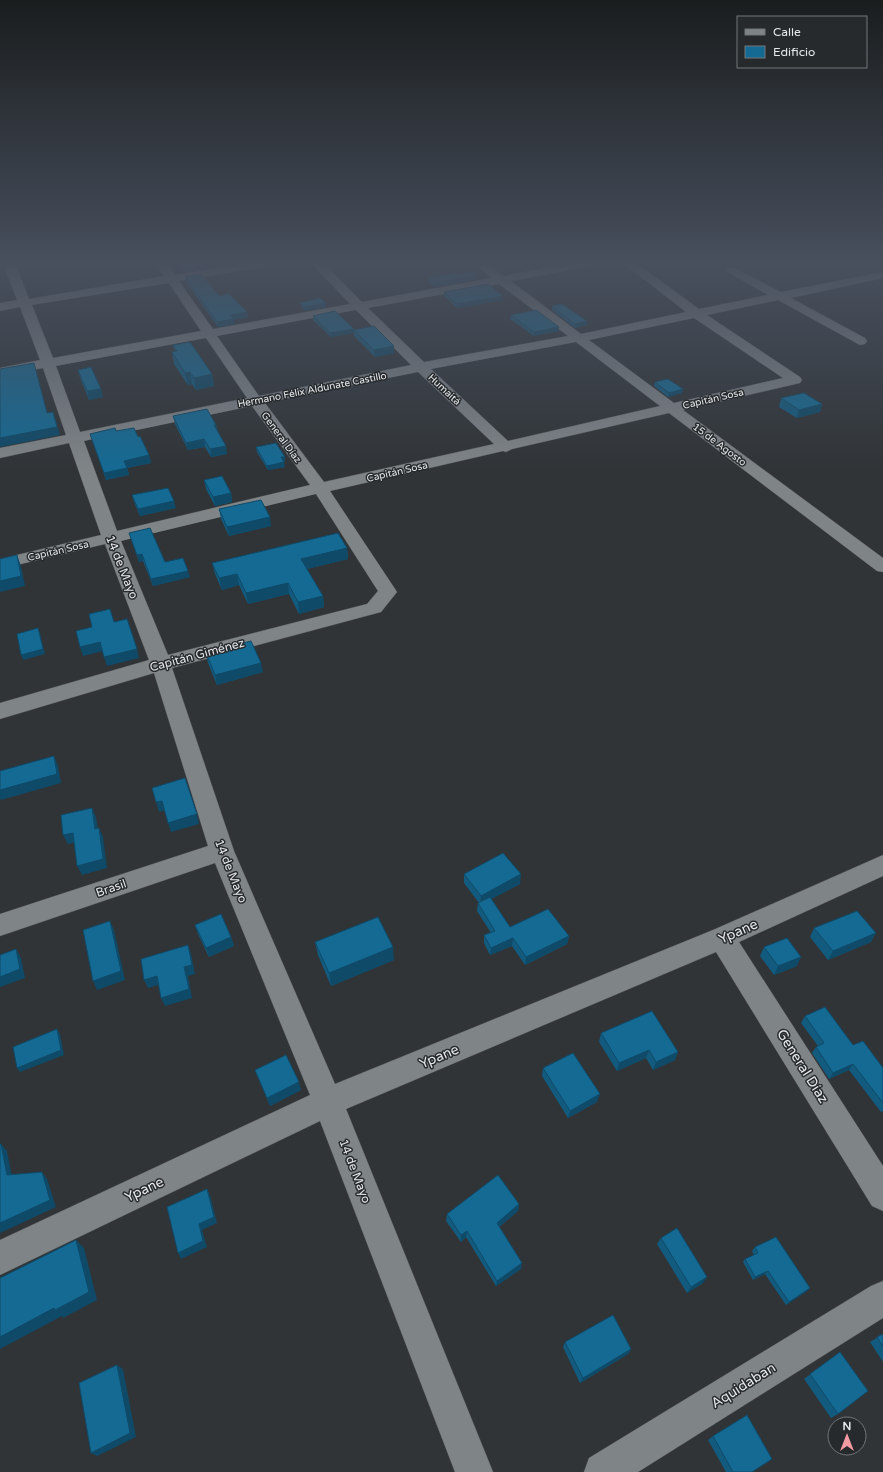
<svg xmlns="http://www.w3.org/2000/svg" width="883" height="1472" font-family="'Varela Round',sans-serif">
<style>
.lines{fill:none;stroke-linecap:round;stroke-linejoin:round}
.minor-casing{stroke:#4e5153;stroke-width:1}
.minor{fill:#7f8487;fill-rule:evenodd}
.wall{fill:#125b7f}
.shaded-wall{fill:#0f4a68}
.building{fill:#156a94;stroke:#0f4a68}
.labels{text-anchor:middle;stroke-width:3;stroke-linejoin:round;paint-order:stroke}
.far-street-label{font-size:10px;fill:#e6e8ea;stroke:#262a2d}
.street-label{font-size:12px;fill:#e6e8ea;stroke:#262a2d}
.near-street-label{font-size:14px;fill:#e6e8ea;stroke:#262a2d}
</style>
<rect width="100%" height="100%" fill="#303437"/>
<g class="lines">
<g class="minor-casing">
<g id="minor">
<path d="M3 263H15L29 299 164 276 156 263H167L175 275 244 263H273L268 266 179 281 213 329 350 304 311 263H323L362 302 491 278 474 263H487L503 276 570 263H596L591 266 511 281 581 334 686 312 623 263H636L699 309 768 295 728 272 726 270 728 268 732 267 781 292 883 272V278L791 298 865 338 867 341 865 344 860 345 778 300 707 315 800 377 802 380 800 383 683 410 883 558V572L877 571 669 413 512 449 506 452 503 451 330 491 397 592 381 612 172 668 234 851 335 1084 713 930 883 855V876L739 942 883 1166V1211L872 1206 716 952 346 1109 493 1472H455L320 1121 0 1275V1240L310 1095 215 863 0 936V914L208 846 154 673 0 719V703L149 660 105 544 0 569V559L101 535 69 443 0 458V448L66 435 43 368 0 376V368L40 360 20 307 0 311V303L17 300ZM169 283 201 331 53 358 32 305ZM499 284 568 336 424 362 368 308ZM356 310 411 365 259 396 217 336ZM694 318 783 378 674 403 589 340ZM206 338 247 398 80 432 56 366ZM576 342 660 406 508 441 431 369ZM418 372 494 444 324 482 265 403ZM252 406 310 485 117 531 84 441ZM316 494 378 591 367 604 168 655 121 541Z"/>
<path d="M883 1281V1318L638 1472H584L589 1458 871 1286Z"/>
</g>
</g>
<use href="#minor" class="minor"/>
</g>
<g class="wall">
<path d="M174 263H205L206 268 182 272Z"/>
<path d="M185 277 219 296 248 317 234 320 235 324 218 327 185 281Z"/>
<path d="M429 278 477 279 435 287 429 282Z"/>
<path d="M444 292 503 300 457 308 444 296Z"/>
<path d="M300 303 326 307 305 311 301 306Z"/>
<path d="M552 306 587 321V325L575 328 552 310Z"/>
<path d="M511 315 559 327V331L534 336 510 319Z"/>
<path d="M313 316 354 333 331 337 313 320Z"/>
<path d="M354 330 394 346V353L375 357 354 336Z"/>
<path d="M173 345 212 374 214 386 196 390 192 384 188 385 174 364 172 352 175 351Z"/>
<path d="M78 370 103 397 89 400 80 378Z"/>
<path d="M655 382 683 389 682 393 668 397 654 386Z"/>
<path d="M781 398 822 404 820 412 797 418 779 407Z"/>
<path d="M173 416 216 425 218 432 227 454 211 457 205 447 188 450 175 424Z"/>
<path d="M116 431 138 437 149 455 151 463 127 468 129 475 106 480 90 434Z"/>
<path d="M256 447 285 457V461L283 462 285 467 268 470 257 452Z"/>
<path d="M204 480 231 493 232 502 215 506 206 489Z"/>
<path d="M132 495 176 508 140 516 134 502Z"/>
<path d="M219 509 271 526 229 536 221 519Z"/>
<path d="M129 533 165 562 190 577 153 586 143 561 139 562Z"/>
<path d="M347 548 348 559 307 569 323 596 324 607 299 614 289 594 248 604 239 585 222 590 215 574 212 563Z"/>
<path d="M206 653 263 672 217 685 208 663Z"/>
<path d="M464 874 520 884 491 899 510 927 569 936 567 944 525 965 512 946 490 955 484 943V935L491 933 477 911 478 903H479L464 883Z"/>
<path d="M195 925 231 937 234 946 209 957 198 934Z"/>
<path d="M814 928 871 942 828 960 810 937Z"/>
<path d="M315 942 394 960 331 986 318 955Z"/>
<path d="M764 947 797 966 774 975 760 956Z"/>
<path d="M805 1016 853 1045 883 1068V1111L881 1112 849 1070 829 1079 812 1053 816 1047 818 1046 801 1023Z"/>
<path d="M601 1033 678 1052 675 1060 653 1070 646 1058 617 1071 599 1042Z"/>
<path d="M543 1068 597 1102 568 1118 542 1076Z"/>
<path d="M255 1070 301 1090 270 1106 258 1078Z"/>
<path d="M519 1204 518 1211 499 1227 521 1269 496 1286 466 1237 461 1242 446 1221 447 1214Z"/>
<path d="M661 1238 703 1283 687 1293 657 1244Z"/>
<path d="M755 1247 807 1291 786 1305 765 1274 753 1280 743 1262 745 1259 754 1255 752 1251Z"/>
<path d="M883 1334V1362L870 1342Z"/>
<path d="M565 1342 631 1349 628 1354 580 1383 563 1347Z"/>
<path d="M840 1352 838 1414 831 1418 804 1379Z"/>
<path d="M713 1436 752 1472H726L708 1440Z"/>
</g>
<g class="shaded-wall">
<path d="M194 263H205L206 268 182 272 180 266Z"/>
<path d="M477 275V279L435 287V283Z"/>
<path d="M503 296V300L457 308V304Z"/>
<path d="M326 303V307L305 311 304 307Z"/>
<path d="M247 312 248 317 234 320 235 324 218 327 217 322 231 315Z"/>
<path d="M587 321V325L575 328V324Z"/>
<path d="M559 327V331L534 336V332Z"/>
<path d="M354 329V333L331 337 330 333Z"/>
<path d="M394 346V353L375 357 374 350Z"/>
<path d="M190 372 192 384 188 385 185 373Z"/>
<path d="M212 374 214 386 196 390 194 378Z"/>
<path d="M101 389 103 397 89 400 87 391Z"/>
<path d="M683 389 682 393 668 397 669 393Z"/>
<path d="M822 404 820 412 797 418 799 410Z"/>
<path d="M53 412 60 435 0 447V438Z"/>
<path d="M214 425H216L218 432Z"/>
<path d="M204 439 205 447 188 450 186 443Z"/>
<path d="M226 446 227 454 211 457 210 449Z"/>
<path d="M149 455 151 463 126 468 124 461Z"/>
<path d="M281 457H285V461L282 462Z"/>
<path d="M284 462 285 467 268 470 267 466Z"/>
<path d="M127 468 129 475 106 480 104 473Z"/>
<path d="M231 493 232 502 215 506 213 497Z"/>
<path d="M174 501 176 508 140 516 138 509Z"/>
<path d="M270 517 271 526 229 536 227 527Z"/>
<path d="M347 548 348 559 302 570 301 559Z"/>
<path d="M142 554 143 561 139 562 137 555Z"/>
<path d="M17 555 21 566 25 586 0 592V581Z"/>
<path d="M188 571 190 577 153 586 151 579Z"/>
<path d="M237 574 239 585 222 590 219 578Z"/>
<path d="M288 583 289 594 248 604 246 593Z"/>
<path d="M323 596 324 607 299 614 298 602Z"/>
<path d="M38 628 40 633 45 654 23 660 21 655Z"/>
<path d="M100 642 103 651 83 656 80 647Z"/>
<path d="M137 649 139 658 107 666 104 657Z"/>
<path d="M261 663 263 672 217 685 215 675Z"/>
<path d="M54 756 58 766 61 783 1 800 0 798V790Z"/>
<path d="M162 801 165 810 159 812 156 802Z"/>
<path d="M92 808 96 817 99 838 95 829Z"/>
<path d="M197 814 199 824 171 832 168 823Z"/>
<path d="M99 828 103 837 107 868 82 875 77 866Z"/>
<path d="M73 833 78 842 68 844 63 835Z"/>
<path d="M521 874 520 884 480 905 481 896Z"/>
<path d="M110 921 114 930 125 980 97 990 93 981Z"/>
<path d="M876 933 871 942 828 960 833 951Z"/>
<path d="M569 936 567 944 525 965 526 957Z"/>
<path d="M231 937 234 946 209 957 206 948Z"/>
<path d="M513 938 512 946 490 955 491 948Z"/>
<path d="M188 945 191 954 195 974 188 976 192 998 165 1006 161 998 184 967Z"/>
<path d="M393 947 394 960 331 986 329 973Z"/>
<path d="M16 949 21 958 25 978 0 987V977Z"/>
<path d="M801 957 797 966 774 975 778 966Z"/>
<path d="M157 976 161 984 148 988 144 980Z"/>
<path d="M57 1029 60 1034 64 1055 20 1072 17 1068Z"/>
<path d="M649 1050 646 1058 617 1071 619 1063Z"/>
<path d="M678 1052 675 1060 653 1070 656 1062Z"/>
<path d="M853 1064 849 1070 829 1079 833 1073Z"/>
<path d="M299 1082 301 1090 270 1106 267 1098Z"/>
<path d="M600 1094 597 1102 568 1118 570 1111Z"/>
<path d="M1 1144 7 1151 13 1182 7 1175Z"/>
<path d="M42 1172 47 1179 56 1207 0 1233V1223Z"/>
<path d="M207 1189 210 1195 217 1223 202 1230 207 1247 181 1259 178 1253 199 1224Z"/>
<path d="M519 1204 518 1211 496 1229 497 1223Z"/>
<path d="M467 1231 466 1237 461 1242V1235Z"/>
<path d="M76 1240 84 1248 97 1300 63 1318 62 1316 0 1349V1337Z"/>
<path d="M522 1263 521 1269 496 1286 497 1281Z"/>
<path d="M768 1271 765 1274 753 1280 755 1277Z"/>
<path d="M707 1277 703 1283 687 1293 691 1287Z"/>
<path d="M810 1288 807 1291 786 1305 789 1302Z"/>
<path d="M631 1349 628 1354 580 1383 583 1378Z"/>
<path d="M117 1365 123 1369 136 1437 97 1456 91 1453Z"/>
</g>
<g class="building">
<path d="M178 263H194L180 266Z"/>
<path d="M471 272 477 275 435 283 429 278 455 273 456 274Z"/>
<path d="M201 274 219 296 229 294 247 312 231 315 234 319 217 322 185 277Z"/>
<path d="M488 284 503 296 457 304 444 292Z"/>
<path d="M320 298 326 303 304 307 300 303Z"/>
<path d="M562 304 587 321 575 324 552 306Z"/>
<path d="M536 310 559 327 534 332 511 315Z"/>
<path d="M335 311 354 329 330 333 313 316Z"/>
<path d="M374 326 394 346 374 350 354 330Z"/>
<path d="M190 342 212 374 194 378 190 372 185 373 172 352 177 351 173 345Z"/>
<path d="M34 363 47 413 53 412 57 427 0 438V369Z"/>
<path d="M91 367 101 389 87 391 78 370Z"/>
<path d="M668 379 683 389 669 393 655 382Z"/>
<path d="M804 393 822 404 799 410 781 398Z"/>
<path d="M207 409 216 425H214L226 446 210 449 204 439 186 443 173 416Z"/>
<path d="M115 428 116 431 134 428 138 437 140 436 149 455 124 461 127 468 104 473 90 434Z"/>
<path d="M276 443 285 457H281L284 462 267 466 256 447Z"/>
<path d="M222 476 231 493 213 497 204 480Z"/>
<path d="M168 488 174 501 138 509 132 495Z"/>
<path d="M261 500 270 517 227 527 219 509Z"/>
<path d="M150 528 165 562 183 558 188 571 151 579 142 554 137 555 129 533Z"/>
<path d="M338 533 347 548 301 559 323 596 298 602 288 583 246 593 237 574 219 578 212 563Z"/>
<path d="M17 555 21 576 0 581V559Z"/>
<path d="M110 609 114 622 127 619 137 649 104 657 100 642 80 647 76 631 92 627 89 614Z"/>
<path d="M38 628 43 649 21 655 17 634Z"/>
<path d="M251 641 261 663 215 675 206 653Z"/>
<path d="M54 756 57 774 0 790V771Z"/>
<path d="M185 778 197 814 168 823 162 801 156 802 152 788Z"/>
<path d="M92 808 95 829 99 828 103 859 77 866 73 833 63 835 61 815Z"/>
<path d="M503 853 521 874 481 896 464 874Z"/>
<path d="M490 897 510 927 548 909 569 936 526 957 513 938 491 948 484 935 495 931 478 903Z"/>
<path d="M857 911 876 933 833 951 814 928Z"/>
<path d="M221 914 231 937 206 948 195 925Z"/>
<path d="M378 917 393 947 329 973 315 942Z"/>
<path d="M110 921 121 971 93 981 83 930Z"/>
<path d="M787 938 801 957 778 966 764 947Z"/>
<path d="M188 945 192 965 184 967 189 989 161 998 157 976 144 980 141 959Z"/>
<path d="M16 949 20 969 0 977V955Z"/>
<path d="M825 1007 853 1045 863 1041 883 1068V1103L853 1064 833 1073 816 1047 824 1043 805 1016Z"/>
<path d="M652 1011 678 1052 656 1062 649 1050 619 1063 601 1033Z"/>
<path d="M57 1029 61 1050 17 1068 13 1047Z"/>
<path d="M573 1053 600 1094 570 1111 543 1068Z"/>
<path d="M286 1055 299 1082 267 1098 255 1070Z"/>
<path d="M0 1144H1L7 1175 42 1172 50 1200 0 1223Z"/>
<path d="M498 1175 519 1204 497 1223 522 1263 497 1281 467 1231 461 1235 447 1214Z"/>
<path d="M207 1189 214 1217 199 1224 203 1241 178 1253 167 1207Z"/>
<path d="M677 1228 707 1277 691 1287 661 1238Z"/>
<path d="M776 1237 810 1288 789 1302 768 1271 755 1277 745 1259 758 1253 755 1247Z"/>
<path d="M76 1240 89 1292 55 1310 54 1308 0 1337V1278Z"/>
<path d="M613 1315 631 1349 583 1378 565 1342Z"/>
<path d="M883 1334V1347L877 1337Z"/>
<path d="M840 1352 868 1391 838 1414 810 1374Z"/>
<path d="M117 1365 130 1433 91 1453 79 1383Z"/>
<path d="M747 1415 772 1459 752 1472H733L713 1436Z"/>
</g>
<linearGradient id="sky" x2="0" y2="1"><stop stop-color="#1a1d1e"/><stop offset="0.56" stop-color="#48505e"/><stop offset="1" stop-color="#48505e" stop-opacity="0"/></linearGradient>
<rect width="883" height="470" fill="url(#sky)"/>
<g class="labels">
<g class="far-street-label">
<text transform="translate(312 389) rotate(-11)" y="4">Hermano Félix Aldunate Castillo</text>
<text transform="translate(445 389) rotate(43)" y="4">Humaitá</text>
<text transform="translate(713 398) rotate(-13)" y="4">Capitán Sosa</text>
<text transform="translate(282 437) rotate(54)" y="4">General Díaz</text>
<text transform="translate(720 444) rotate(37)" y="4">15 de Agosto</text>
<text transform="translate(397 471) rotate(-13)" y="4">Capitán Sosa</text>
<text transform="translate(58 550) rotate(-13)" y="4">Capitán Sosa</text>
</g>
<g class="street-label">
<text transform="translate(122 567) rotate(68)" y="4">14 de Mayo</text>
<text transform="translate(197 655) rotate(-15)" y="4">Capitán Giménez</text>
<text transform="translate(231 871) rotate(68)" y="4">14 de Mayo</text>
<text transform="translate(111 888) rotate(-19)" y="4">Brasil</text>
<text transform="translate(355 1171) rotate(69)" y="4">14 de Mayo</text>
</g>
<g class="near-street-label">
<text transform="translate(738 931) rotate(-24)" y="5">Ypane</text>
<text transform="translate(439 1056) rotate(-23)" y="5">Ypane</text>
<text transform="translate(803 1066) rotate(58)" y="5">General Díaz</text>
<text transform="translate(144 1189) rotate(-25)" y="5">Ypane</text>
<text transform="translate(743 1385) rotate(-32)" y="5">Aquidaban</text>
</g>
</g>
<rect x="737" y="16" width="130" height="52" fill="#262a2d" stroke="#737679"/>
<rect x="745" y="29" width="20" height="6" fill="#7f8487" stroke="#737679"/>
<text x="773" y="36" font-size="12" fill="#e6e8ea">Calle</text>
<rect x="745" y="46" width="20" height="12" fill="#156a94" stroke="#737679"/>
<text x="773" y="56" font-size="12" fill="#e6e8ea">Edificio</text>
<g transform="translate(847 1436)"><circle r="19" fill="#262a2d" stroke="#737679"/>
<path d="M0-3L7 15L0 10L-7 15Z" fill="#f49aa3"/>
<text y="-6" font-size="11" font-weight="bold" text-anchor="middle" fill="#e6e8ea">N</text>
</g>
</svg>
